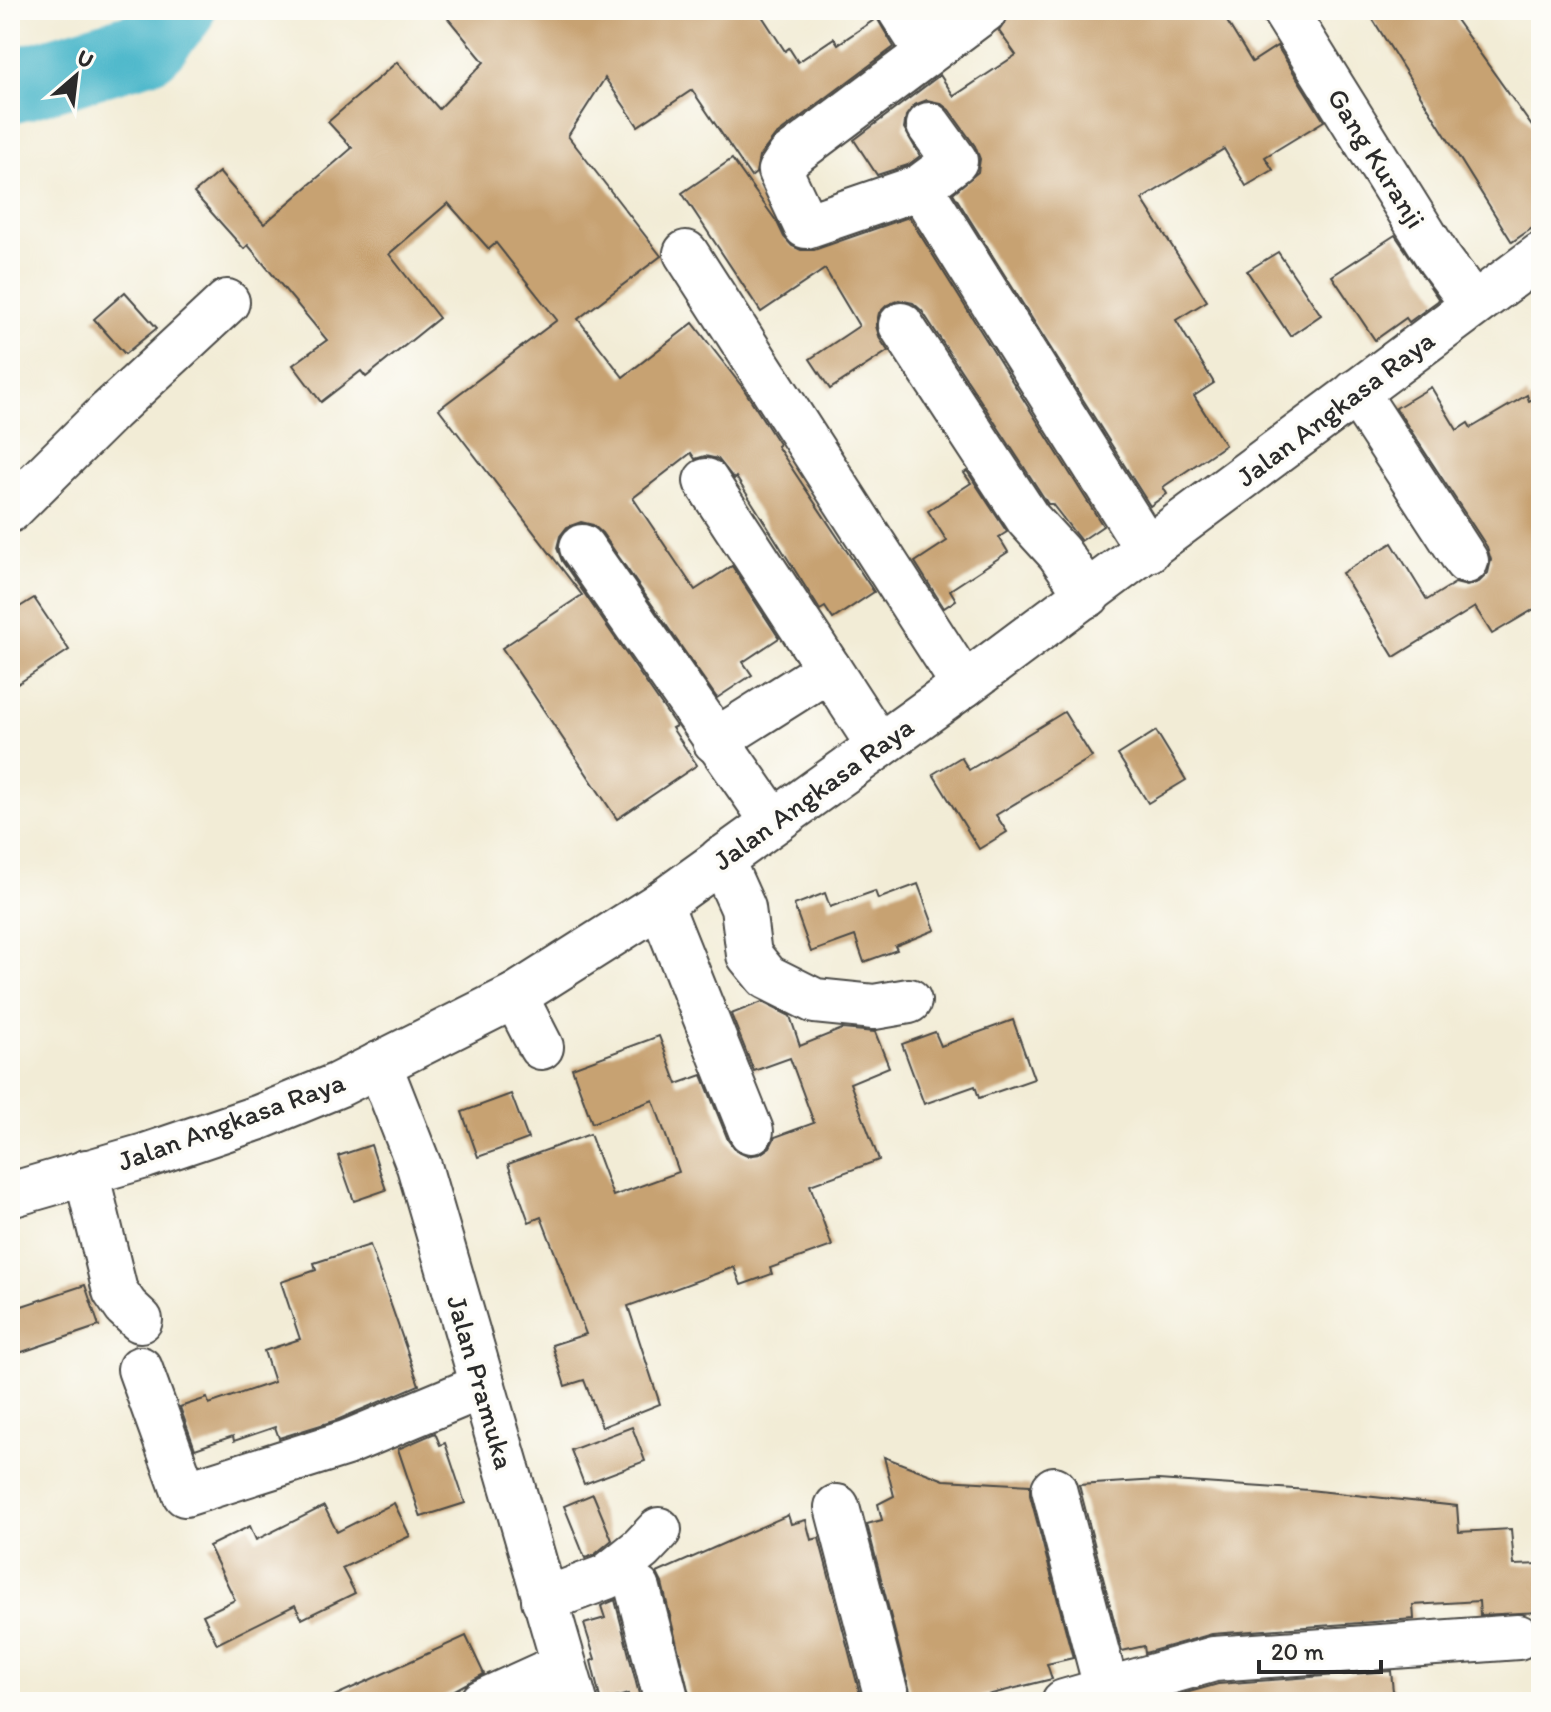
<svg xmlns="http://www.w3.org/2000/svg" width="1551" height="1712" font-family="Itim,sans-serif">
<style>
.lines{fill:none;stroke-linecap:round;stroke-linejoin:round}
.river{stroke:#4eb8cb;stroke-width:74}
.building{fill:#c7a272}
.minor-casing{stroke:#494845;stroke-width:48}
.minor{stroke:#fff;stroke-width:44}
.labels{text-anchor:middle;stroke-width:7;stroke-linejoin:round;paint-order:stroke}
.street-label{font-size:28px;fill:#2b2b2b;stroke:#fdfcf7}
</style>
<rect width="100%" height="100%" fill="#fdfcf7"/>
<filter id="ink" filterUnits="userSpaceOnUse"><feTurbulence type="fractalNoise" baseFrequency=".0125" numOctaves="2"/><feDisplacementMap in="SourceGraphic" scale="16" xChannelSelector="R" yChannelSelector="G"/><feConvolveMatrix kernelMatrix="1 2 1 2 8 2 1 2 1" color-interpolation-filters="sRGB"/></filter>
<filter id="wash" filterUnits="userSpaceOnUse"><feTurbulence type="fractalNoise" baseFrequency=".006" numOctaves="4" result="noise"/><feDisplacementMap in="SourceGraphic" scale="32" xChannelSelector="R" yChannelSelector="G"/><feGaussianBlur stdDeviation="1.8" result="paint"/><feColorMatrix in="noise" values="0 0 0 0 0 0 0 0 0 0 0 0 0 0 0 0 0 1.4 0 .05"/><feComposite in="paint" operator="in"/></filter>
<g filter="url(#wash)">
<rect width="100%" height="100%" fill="#f2ecd6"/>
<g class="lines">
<path class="river" d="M10 87 148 46 178 10"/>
</g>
<g id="blocks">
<g class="building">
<path d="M441 10H758L785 51 789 48 798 62 834 38 838 44 877 18 894 47 775 136 759 157 756 173 751 177 692 90 638 126 605 78 568 136 661 256 578 319 623 377 693 323 743 388 779 444 777 446 874 592 833 619 825 607 820 610 736 477 734 479 718 459 705 456 695 459 691 453 633 498 695 590 732 566 779 638 743 662 752 675 717 698 602 533 593 525 581 522 567 527 560 536 557 548 562 561 676 726 672 728 697 765 617 819 502 648 582 595 439 409 557 320 496 243 489 249 448 203 389 254 439 318 366 377 361 371 321 402 293 365 327 340 248 245 244 249 194 193 219 172 264 224 352 148 328 122 397 62 439 109 484 62Z"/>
<path d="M1020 10H1220L1252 62 1277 46 1324 121 1265 157 1273 170 1246 186 1224 149 1142 199 1207 301 1176 320 1214 383 1194 396 1225 445 1163 487 1167 494 1150 506 953 193 978 172 980 159 975 146 949 110 940 103 927 100 914 105 906 116 904 128 920 156 908 165 877 175 854 140 940 75 954 96 1016 55 999 31 1008 18Z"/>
<path d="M1367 10H1449L1541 139V222L1512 242Z"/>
<path d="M732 159 777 222 784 237 792 246 801 250H814L909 217 1103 526 1081 541 1052 504H1048L922 311 913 303 899 300 887 305 879 313 876 326 880 339 888 351 830 389 810 359 859 326 825 269 761 312 682 193Z"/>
<path d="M1395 235 1439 300 1409 322 1406 318 1375 340 1332 276Z"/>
<path d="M1278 252 1321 315 1290 336 1247 271Z"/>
<path d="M125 292 157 328 125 354 94 319Z"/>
<path d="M1431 387 1457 430 1468 423 1471 428 1527 395 1529 401 1541 394V605L1492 634 1475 607 1394 657 1342 573 1392 543 1427 600 1455 583 1467 586 1479 582 1488 573 1491 560 1487 547 1396 408Z"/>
<path d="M967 471 1007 532 999 537 1008 552 950 590 956 600 944 608 915 562 947 541 928 511 971 483 964 473Z"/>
<path d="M34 598 69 650 10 689V613Z"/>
<path d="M1064 712 1092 757 996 815 1007 832 979 849 933 774 961 757 969 770Z"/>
<path d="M1156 731 1186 780 1148 803 1118 755Z"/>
<path d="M918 884 935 930 895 946 897 950 864 962 855 936 811 952 794 905 825 893 830 907 875 891 878 899Z"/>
<path d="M762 1002 790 1016 800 1046 842 1029 875 1032 889 1067 850 1083 879 1160 810 1185 832 1246 770 1268 772 1274 741 1285 734 1267 628 1306 660 1404 602 1427 584 1380 565 1386 552 1345 586 1334 541 1217 529 1222 508 1164 590 1134 613 1196 679 1172 653 1100 592 1123 572 1068 659 1036 677 1084 702 1075 728 1140 736 1151 747 1156 760 1154 770 1147 775 1137 814 1123 790 1058 754 1071 731 1014Z"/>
<path d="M1013 1020 1034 1079 979 1098 975 1086 924 1104 902 1044 935 1032 941 1046Z"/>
<path d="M511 1094 528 1139 478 1157 462 1112Z"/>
<path d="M371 1145 386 1190 354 1201 338 1156Z"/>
<path d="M370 1245 419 1385 337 1420 279 1438 275 1427 234 1441 233 1436 195 1449 180 1407 207 1398 209 1404 274 1382 264 1351 300 1339 281 1282 316 1270 314 1263Z"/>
<path d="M85 1285 99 1326 10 1356V1310Z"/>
<path d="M632 1427 645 1461 584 1484 571 1450Z"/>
<path d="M435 1433 440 1445 445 1443 465 1503 421 1517 398 1449Z"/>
<path d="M884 1457 944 1480 1030 1485V1495L1073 1658 1047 1664 1052 1679 959 1702H934L932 1695 912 1699 867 1524 882 1520 878 1504 894 1496Z"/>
<path d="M1158 1480 1309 1490 1457 1506 1459 1532 1511 1529 1514 1565 1541 1564V1612L1480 1615 1479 1601 1413 1605 1414 1619 1212 1634 1145 1653 1144 1646 1122 1651 1079 1485Z"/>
<path d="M593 1494 612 1540 594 1555 585 1558 564 1506Z"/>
<path d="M394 1503 410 1536 342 1568 355 1593 302 1619 295 1605 217 1644 203 1615 235 1600 209 1546 250 1526 256 1540 324 1506 337 1532Z"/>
<path d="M788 1515 791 1524 806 1520 811 1540 819 1538 862 1702H691L662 1583 657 1573Z"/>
<path d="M615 1600 641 1702H631L628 1694 601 1702 591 1661 595 1659 584 1624 605 1618 601 1606Z"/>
<path d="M466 1636 484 1674 433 1702H321Z"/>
<path d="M1391 1671 1394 1702 1157 1701 1218 1684Z"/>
</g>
</g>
</g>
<g filter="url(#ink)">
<use href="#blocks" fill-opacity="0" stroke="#494845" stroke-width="2"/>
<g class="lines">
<g class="minor-casing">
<g id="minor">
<path d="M900 10 927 52"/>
<path d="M1284 10 1440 260 1473 304"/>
<path d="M929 125 955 161 920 187 806 226 780 171 790 156 985 10"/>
<path d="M920 187 1148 550"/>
<path d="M686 253 964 685"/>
<path d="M901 325 1028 519 1059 553 1088 595"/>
<path d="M1356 392 1466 561"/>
<path d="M706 481 829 669 715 741"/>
<path d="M10 510 110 411 227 302"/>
<path d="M582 547 773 821"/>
<path d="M829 669 879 746"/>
<path d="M721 859 743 908 749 955 767 977 815 1001 874 1007 909 1001"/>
<path d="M660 904 751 1131"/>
<path d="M515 996 541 1047"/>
<path d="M379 1064 419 1166 575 1702"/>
<path d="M86 1172 115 1291 126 1307 140 1320"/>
<path d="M10 1195 145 1156 260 1117 338 1085 515 996 660 904 964 685 1541 255"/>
<path d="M140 1369 185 1494 346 1443 483 1386"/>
<path d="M1054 1489 1107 1691"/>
<path d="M837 1507 888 1702"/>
<path d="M638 1589 667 1702"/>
<path d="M544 1600 606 1577 641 1549 659 1530"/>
<path d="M482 1702 563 1665"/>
<path d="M1064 1702 1214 1659 1518 1637"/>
</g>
</g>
<use href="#minor" class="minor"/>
</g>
</g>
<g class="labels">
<g class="street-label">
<text transform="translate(1377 158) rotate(58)" y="10">Gang Kuranji</text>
<text transform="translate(1335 408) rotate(-37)" y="10">Jalan Angkasa Raya</text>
<text transform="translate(813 793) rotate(-36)" y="10">Jalan Angkasa Raya</text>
<text transform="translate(231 1121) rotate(-20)" y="10">Jalan Angkasa Raya</text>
<text transform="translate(481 1382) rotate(74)" y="10">Jalan Pramuka</text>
</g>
</g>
<rect width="1551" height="1712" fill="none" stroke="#fdfcf7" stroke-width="40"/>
<g transform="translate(76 76) rotate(28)" stroke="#fdfcf7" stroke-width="6" paint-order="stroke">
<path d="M0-6L14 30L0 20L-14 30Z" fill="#2b2b2b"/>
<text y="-12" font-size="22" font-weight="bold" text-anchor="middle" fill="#2b2b2b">U</text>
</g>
<path d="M1259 1660v12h122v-12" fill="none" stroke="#2b2b2b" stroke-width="4"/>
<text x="1271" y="1660" font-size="24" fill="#2b2b2b" stroke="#fdfcf7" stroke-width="6" paint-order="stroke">20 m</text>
</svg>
